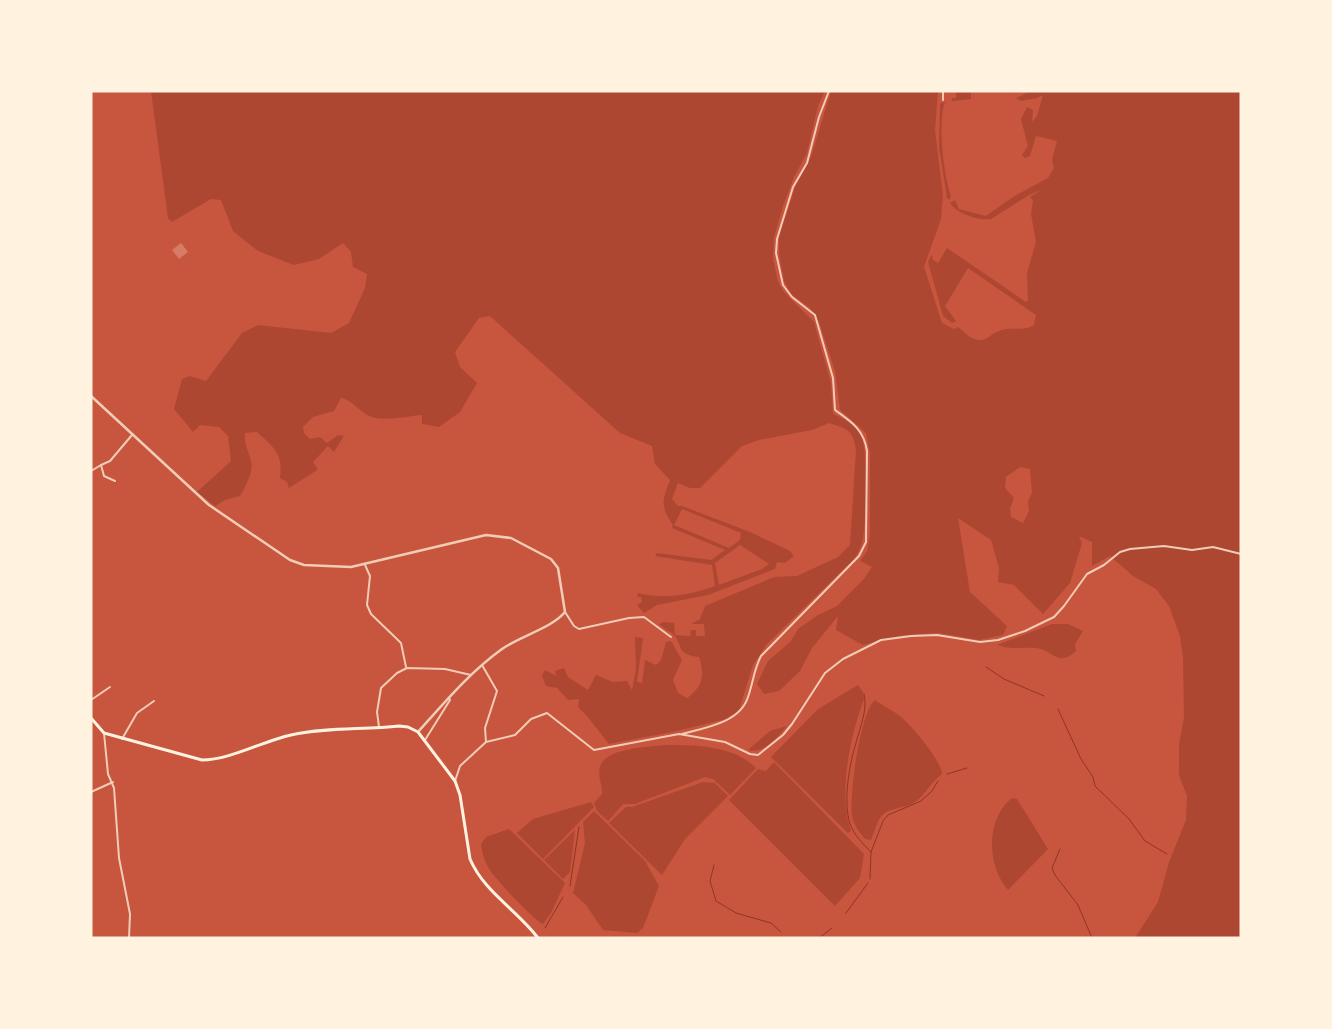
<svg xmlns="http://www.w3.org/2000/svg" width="1332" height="1029" font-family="'Source Sans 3',sans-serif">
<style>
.green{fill:#ae4732;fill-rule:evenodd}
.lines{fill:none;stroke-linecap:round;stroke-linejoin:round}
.stream{stroke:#8f3625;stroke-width:1}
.building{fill:#d67c66}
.minor{stroke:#f1ccb7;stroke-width:2}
.tertiary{stroke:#f1ccb7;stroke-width:2.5}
.secondary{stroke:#fff3e0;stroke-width:3}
</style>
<rect width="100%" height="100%" fill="#c8553d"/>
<g class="green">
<path d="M151 91H825L818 106 807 153 794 177 783 206 774 237 773 258 778 282 784 292 814 322 831 383 833 414C843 418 855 424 861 434 868 447 867 532 861 546 860 551 856 555 854 559L767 644 753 665 739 710 726 719 677 731 609 744 587 716 578 707 579 699 568 700 557 688 546 686 542 676 545 670 556 676 555 671 564 668 568 677 588 690 596 675 613 682 627 681 632 690 636 669 635 637 643 638 637 682 642 683 645 660 656 665 661 660 666 642 671 641 682 660 673 680 678 693 687 698C703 686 705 676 699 657 675 654 684 646 673 634 669 631 663 628 659 624L664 622 674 623 675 635 690 636 691 630H696V636H705L704 624H691L700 619 705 606 774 577 797 576 838 557 850 545 856 450C853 429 847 429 829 423L812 430 759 440 742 446 700 488H690L678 483 672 499 678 506H682L750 532 790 551 794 556 785 563 777 562 775 569 708 595 657 605 644 613 637 605 642 602 641 597H637L638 593C665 600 689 595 715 586L712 565 655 556 657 553 711 560 725 550 672 528 673 525C660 506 662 501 670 480L655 464 652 446 620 433 490 316 479 318 455 352 460 367 477 383 460 412 439 427 422 424V415C407 416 380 423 367 415 357 409 353 401 341 398L334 411 313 417 303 427 304 433 310 439 320 437 327 443 338 435 344 436 334 452 328 446 313 462 318 469 314 472 289 488 287 482 280 478C283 453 275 449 257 432L245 433C244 444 248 450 251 461 254 472 245 487 240 496L225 500 215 506 197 492 231 461 228 436 219 427 200 425 193 432 174 409 182 379 190 376 206 381 242 333 258 325 331 333 349 323 365 288 367 274 353 267 351 252 343 243 319 259 294 265 258 251 233 231 221 200 211 199 172 222 168 218ZM682 509 741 533 740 540 729 548 674 525ZM740 545 769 564 762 569 719 585 715 563Z"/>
<path d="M831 91H938L935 130 943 195 941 219 924 267 942 323 954 329 958 327C964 332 970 339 978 340 988 341 990 334 999 331 1010 326 1024 332 1034 325L1036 315 968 268 945 306 956 321 952 323 943 316 928 262 931 255 933 257 932 259 938 263 947 248 1026 302 1028 300 1027 273 1036 242 1031 214 1033 200 1030 197 1043 189 1029 195 991 219C979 221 957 214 950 203L955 200 959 209 986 216 1013 197 1048 178 1054 168 1052 160 1057 141 1036 136 1030 156 1025 158 1022 155 1028 146 1021 119 1027 107 1033 110 1032 122 1037 116 1043 95 1037 98 1021 101 1005 91 1016 98 1031 91H1241V938H1135L1158 902 1169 862 1186 820 1187 796 1179 775V744L1184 717 1183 659 1180 636 1169 606 1156 589 1133 576 1110 556 1092 566V542L1079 536 1082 543 1070 583 1043 614 1014 585 998 582 999 568 991 540 958 518 970 592 1007 626 1003 635 979 640 939 633 921 634 898 636 863 645 836 630 838 616 812 648 800 671 779 691 764 694 757 684 768 661 791 641 798 629 818 615 837 606 864 579 872 567 860 561 867 551 870 535V453L866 433 840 410 835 371 819 322 810 308 791 294 784 281 779 254V237L795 187 811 157ZM1020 467 1030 469 1032 493 1028 501 1029 511 1023 523 1011 517 1010 508 1014 498 1005 488 1006 477Z"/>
<path d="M956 91H971V99L945 102C937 122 944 176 951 196L949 200 947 198 939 147 940 105 941 103 952 101V98H956Z"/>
<path d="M1052 624H1068L1083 631 1075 644 1076 651C1057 668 1054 650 1036 648 1022 647 1011 650 997 645Z"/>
<path d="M858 685 863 692 864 699C850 736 838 793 851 831L848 833 771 757 818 709Z"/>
<path d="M875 700C883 706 893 710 901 717 912 726 941 760 942 774 931 782 926 794 915 802 905 809 887 807 880 818 876 824 874 833 871 840L865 839C859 832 854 825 852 816 849 796 860 712 875 700Z"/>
<path d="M787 726C777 737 765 754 748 750L770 731Z"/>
<path d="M665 745C695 745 733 745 756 768L730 795 713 779 705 777 635 804H623L608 821 597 811 594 803 602 794C603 785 597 777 600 767 604 748 649 747 665 745Z"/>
<path d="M774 762 864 854 860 878 835 906 729 800 758 769 766 771Z"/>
<path d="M703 782 715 783 728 796 685 839 662 875 609 823 626 807H632Z"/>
<path d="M1012 798 1017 799 1048 849 1008 890C986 865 986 818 1012 798Z"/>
<path d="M591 802 594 807 543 859 517 833 533 819Z"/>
<path d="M594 811 645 861 659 886 643 928 637 933 603 930 586 905 573 893 585 843 583 822Z"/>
<path d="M509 829 565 883 551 913 543 924C533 919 494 878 488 867 484 860 482 852 481 844L486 837Z"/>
<path d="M575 830 570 872 563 879 544 860Z"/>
</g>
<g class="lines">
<g class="stream">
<path d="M986 667 1004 679 1044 696"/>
<path d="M864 694C868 710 860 727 856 743 849 766 843 800 850 824 854 835 863 844 871 852L870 879"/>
<path d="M1058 709 1081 759 1093 777 1095 786 1129 819 1145 841 1167 854"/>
<path d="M947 774 967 768"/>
<path d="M1060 849 1052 868 1055 875 1078 905 1092 938"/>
<path d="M871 852 883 821 888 815 921 801 932 791 938 781"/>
<path d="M714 865 710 881 716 901 736 913 771 923 781 932"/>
<path d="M570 886 579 827"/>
<path d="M846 913 868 883"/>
<path d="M545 928 563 897"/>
<path d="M819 938 832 928"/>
</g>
</g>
<path class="building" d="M181 243 188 252 179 259 172 250Z"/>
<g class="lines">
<g class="minor">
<path d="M943 91V100"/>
<path d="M91 471 101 465"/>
<path d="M115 481 104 476 101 465 110 461 132 435"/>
<path d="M365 565 370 576 367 605 371 614 401 643 406 667"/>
<path d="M565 612 574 626 579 629 629 618 644 617 671 637"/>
<path d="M482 665 497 691 485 728 486 742"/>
<path d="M91 700 110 687"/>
<path d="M379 727 377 712 381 688 397 673 407 668 445 669 471 675"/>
<path d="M104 733 108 774 114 788 119 858 130 914 129 938"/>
<path d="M682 734C704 728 740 723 748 697 753 683 754 669 761 656L859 556 866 542 867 451C864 430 852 422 835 410L833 378 815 315 792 297 783 285 776 253 777 239 793 187 807 163 819 117 829 91"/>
<path d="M122 739 137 713 154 701"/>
<path d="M425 740 450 700 449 698"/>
<path d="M455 781 460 766 486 742 515 735 531 719 547 713 594 750 679 734 725 742 750 754 758 755 783 735 792 724 825 673 843 659 881 640 911 636 937 635 980 642 998 640 1025 631 1054 617 1064 606 1087 574 1104 565 1120 552 1130 549 1164 546 1192 550 1213 547 1241 554"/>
<path d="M91 792 113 782"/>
</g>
<path class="tertiary" d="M91 396 209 505 290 560 304 565 351 567 486 535 511 538 551 559 558 568 565 612C552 628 520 636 502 649 470 672 445 702 418 732"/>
<path class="secondary" d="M91 718 104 733 202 760C230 760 263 741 291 735 326 727 363 730 399 726L408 727 418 732 455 781 460 795 470 859C484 892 517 910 538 938"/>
</g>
<rect width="1332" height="1029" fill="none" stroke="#fff3e0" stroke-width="185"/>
</svg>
